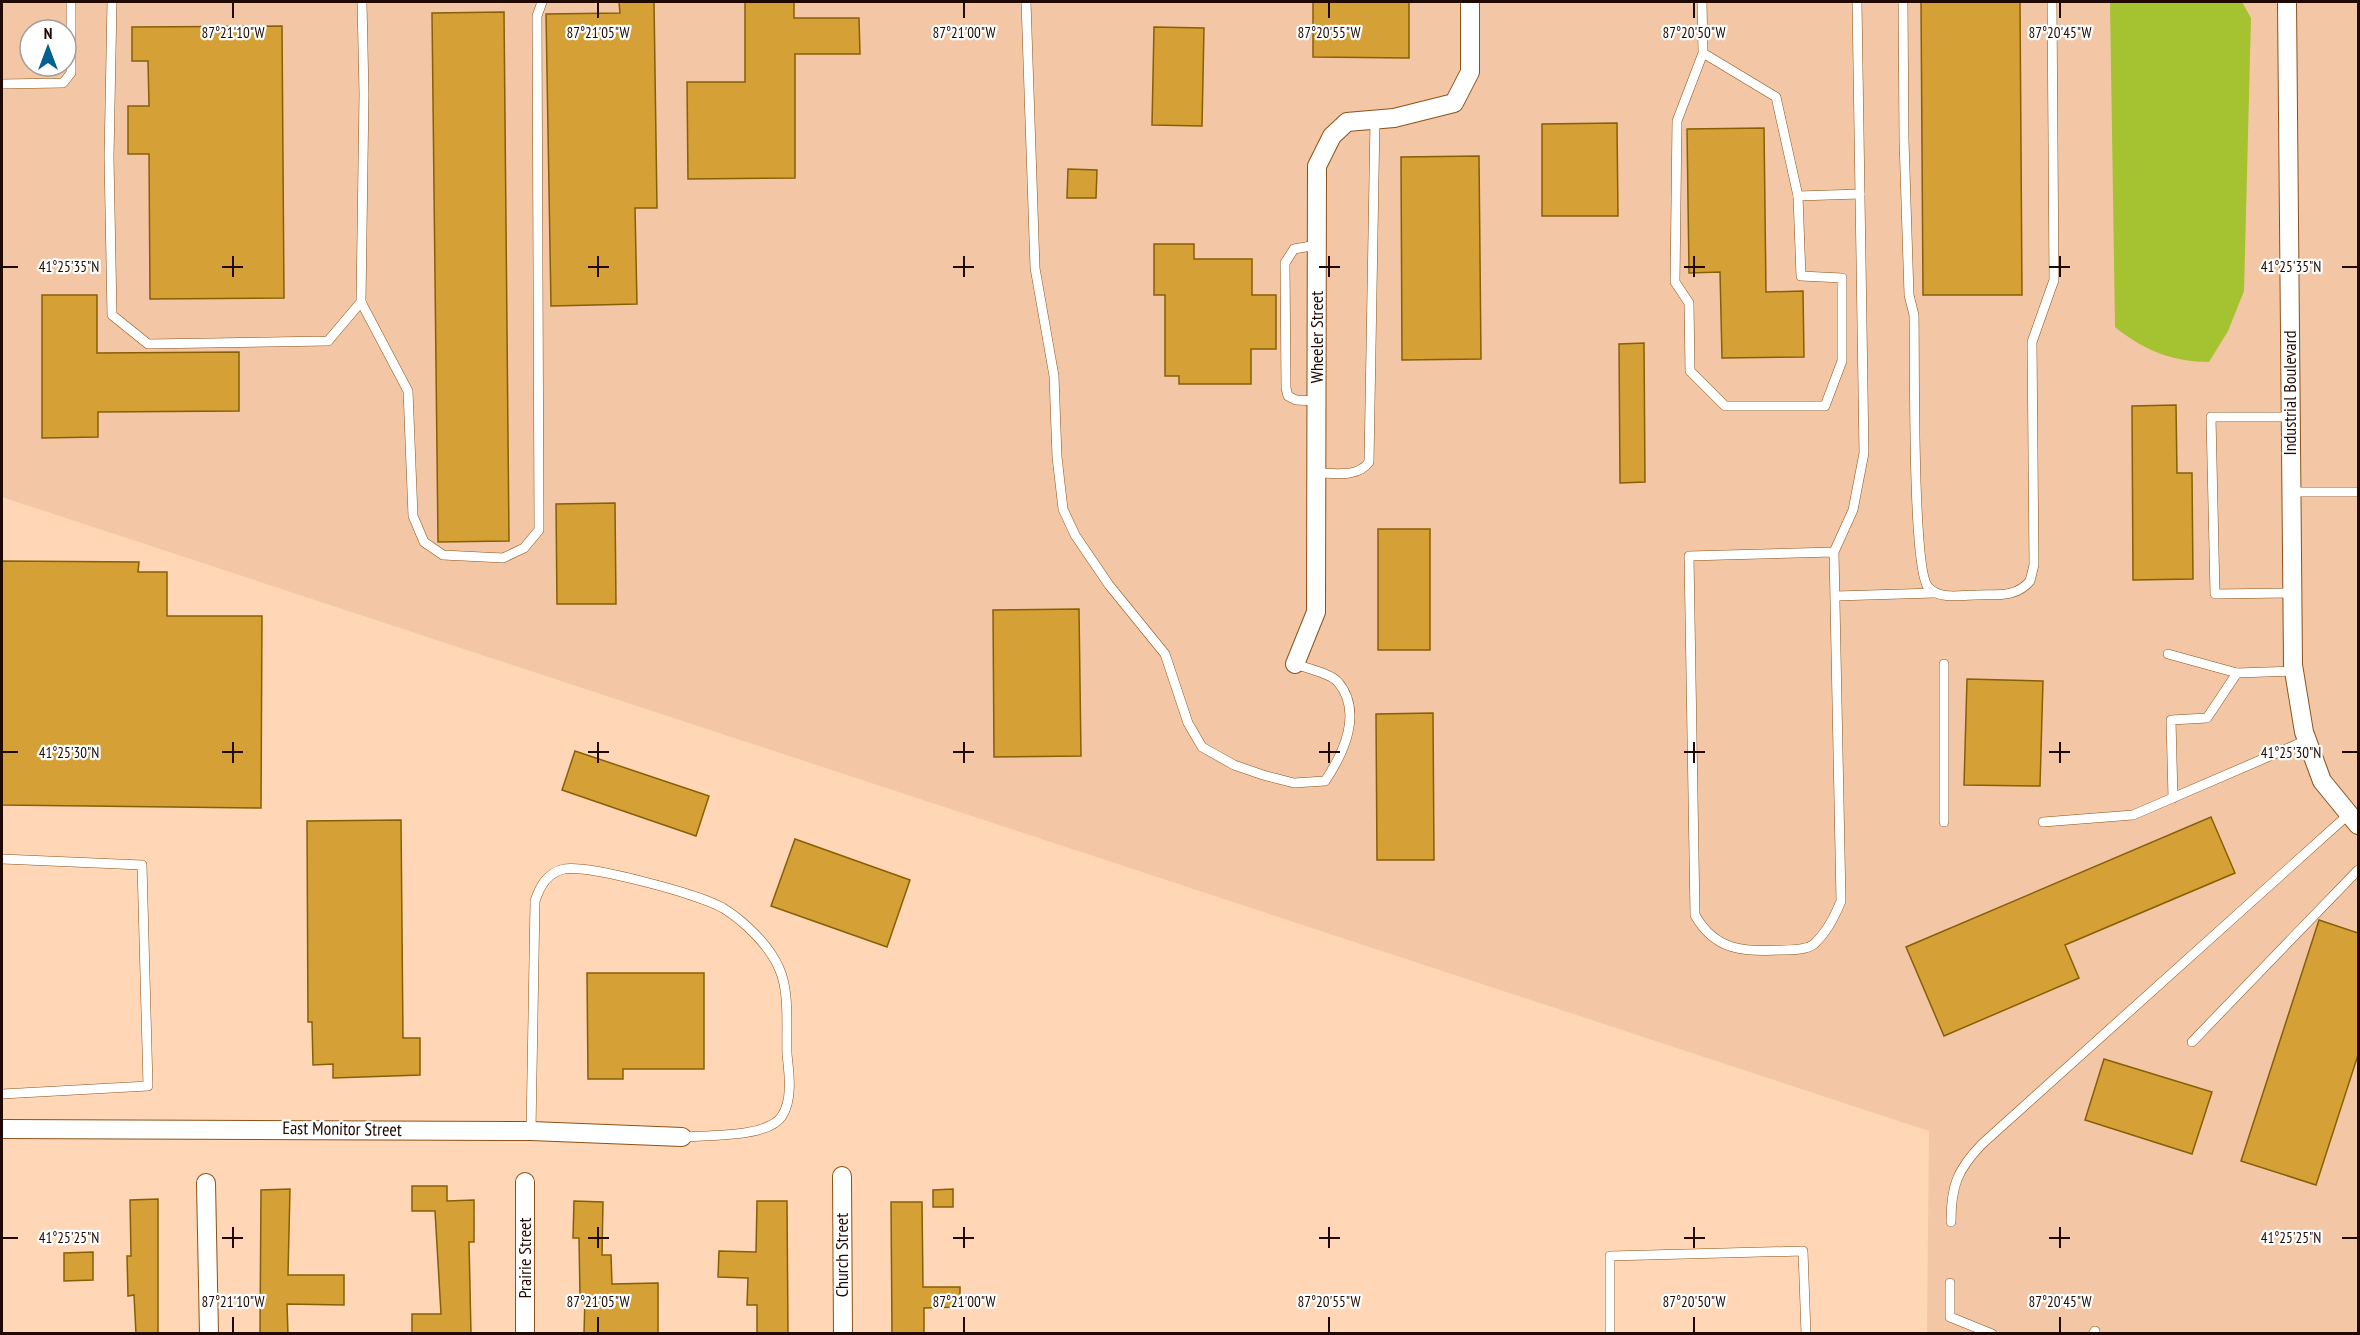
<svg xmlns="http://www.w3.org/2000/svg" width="2360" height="1335" font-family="'PT Sans Narrow',sans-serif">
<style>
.built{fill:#f3c7a5;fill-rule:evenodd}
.water{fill:#a5c231}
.building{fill:#d5a036;stroke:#865f07;stroke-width:1.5}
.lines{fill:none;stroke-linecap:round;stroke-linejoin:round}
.service-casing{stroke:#8c5218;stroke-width:10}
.minor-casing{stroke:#8c5218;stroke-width:20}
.service{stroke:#fff;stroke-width:9}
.minor{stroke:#fff;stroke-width:18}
.ticks{fill:none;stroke:#200900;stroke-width:2}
.labels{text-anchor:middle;stroke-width:4.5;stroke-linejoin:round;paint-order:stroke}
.street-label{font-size:18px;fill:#200900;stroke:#fff}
.ticks-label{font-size:15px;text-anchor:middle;fill:#200900;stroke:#fff;stroke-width:4.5;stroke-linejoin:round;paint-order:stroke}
</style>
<rect width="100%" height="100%" fill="#ffd6b6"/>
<path class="built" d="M2 2H2358V1333H1927L1929 1131 2 497ZM30 30H66V66H30Z"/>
<path class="water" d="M2110 2H2242L2251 18 2244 291 2228 331 2209 362C2173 362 2143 350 2115 327Z"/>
<g class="building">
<path d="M619 2H654L657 208H635L637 304 551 306 546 14 620 13Z"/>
<path d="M745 2H794V18H859L860 54H795V178L688 179 687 82H745Z"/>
<path d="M1313 2H1409V58L1313 57Z"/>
<path d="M1921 2H2020L2022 295H1923Z"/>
<path d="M504 12 509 541 438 542 432 13Z"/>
<path d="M282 26 284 298 150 299 149 154H128V106H149L148 61H132V27Z"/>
<path d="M1154 27 1204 28 1202 126 1152 125Z"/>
<path d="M1617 123 1618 216H1542V124Z"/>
<path d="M1764 128 1766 292 1803 291 1804 357 1722 358 1720 272 1689 273 1687 129Z"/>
<path d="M1479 156 1481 359 1402 360 1401 157Z"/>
<path d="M1068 169 1097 170 1096 198H1067Z"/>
<path d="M1154 244H1194V259H1252V295H1276V349H1251V384H1179V376H1165V295H1154Z"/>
<path d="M42 295H97V353L239 352V411L98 412V437L42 438Z"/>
<path d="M1644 343 1645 482 1620 483 1619 344Z"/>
<path d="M2176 405 2177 473H2192L2193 579 2133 580 2132 406Z"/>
<path d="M615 503 616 604H557L556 504Z"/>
<rect x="1378" y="529" width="52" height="121"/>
<path d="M2 561 139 562 138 572H167V616H262L261 808 2 805Z"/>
<path d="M1079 609 1081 756 994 757 993 610Z"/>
<path d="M1967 679 2043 681 2040 786 1964 785Z"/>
<path d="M1433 713 1434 860H1377L1376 714Z"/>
<path d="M575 751 709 796 696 836 562 790Z"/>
<path d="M2211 817 2235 873 2065 945 2079 978 1944 1036 1906 947Z"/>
<path d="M401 820 403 1038H420V1075L333 1078V1064L313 1065 312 1022H308L307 821Z"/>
<path d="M795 839 910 880 887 947 771 906Z"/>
<path d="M2319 920 2358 933V1055L2316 1185 2241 1161Z"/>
<path d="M587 973H704V1069H623V1079H588Z"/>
<path d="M2104 1059 2212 1092 2192 1154 2085 1120Z"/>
<path d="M412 1186H447V1201L474 1200V1242H469L471 1334H412V1314H441L435 1211H412Z"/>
<path d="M290 1189 288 1275H344V1305L287 1304 288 1334H260L261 1190Z"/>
<path d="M953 1189V1207H933V1190Z"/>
<path d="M158 1199V1334H136L134 1295 128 1296 127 1256H131L130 1200Z"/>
<path d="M574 1201 603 1202 602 1255H611L612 1284 658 1283V1334H584L585 1297H580L579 1238H573Z"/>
<path d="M757 1201H787L788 1334H757V1305H747L748 1278 718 1277 719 1251 756 1252Z"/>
<path d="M891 1202H922L923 1287H960V1307L924 1308V1334H892Z"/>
<path d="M93 1252V1280L64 1281V1253Z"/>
</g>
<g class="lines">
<g class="service-casing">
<g id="service">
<path d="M112 2 109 157 112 315 148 344 328 341 361 302 364 94 362 2"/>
<path d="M1026 2 1035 268 1054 376 1057 457 1063 509 1075 535 1109 585 1165 654 1188 723 1202 747 1234 765 1263 775 1294 783 1325 781C1344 753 1363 712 1338 682 1330 673 1306 668 1295 664"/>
<path d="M1702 2 1703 53 1677 121 1675 282 1689 303 1690 371 1725 406H1825L1842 361V278L1801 276 1798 196 1776 97 1703 53"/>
<path d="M1903 2 1904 140 1909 295 1914 315C1915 354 1912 568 1928 587 1939 600 1960 595 1976 595 1996 594 2016 598 2030 581L2034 565 2032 342 2054 280 2052 2"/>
<path d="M2 84 63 83 71 73V2"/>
<path d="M1798 196 1860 194"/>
<path d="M361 302 408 391 413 516 424 542 443 555 503 558 524 548 539 530 537 16 542 2"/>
<path d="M1317 401 1296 400 1288 396 1286 388 1285 263 1294 249 1317 245"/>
<path d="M2290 417H2211L2215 594 2292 593"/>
<path d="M1316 473C1334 473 1358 478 1369 462L1375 120"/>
<path d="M2291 492H2358"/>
<path d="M1834 552 1841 901C1835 916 1826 933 1814 944 1807 950 1791 950 1782 950 1744 952 1715 951 1695 915L1689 556 1834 552 1853 510 1864 453 1857 2"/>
<path d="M1836 596 1934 593"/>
<path d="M2168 654 2237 673 2294 671"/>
<path d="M1944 664V822"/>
<path d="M2173 798 2171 720 2207 718 2237 673"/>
<path d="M2043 822 2133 815 2307 740"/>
<path d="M2 859 142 865 148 1086 2 1094"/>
<path d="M2192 1042 2358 870"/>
<path d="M531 1131 535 901C540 886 547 873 564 869 590 865 699 894 723 908 744 921 769 945 779 968 790 992 786 1027 787 1054 789 1073 793 1099 782 1116 768 1138 706 1135 682 1137"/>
<path d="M1951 1222C1951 1186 1957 1170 1982 1144L2349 814"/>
<path d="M1950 1283V1317L1992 1334"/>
<path d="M1610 1334V1256L1803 1251 1806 1334"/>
<path d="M2093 1334 2095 1331"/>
</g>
</g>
<g class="minor-casing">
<g id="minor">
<path d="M2287 2 2293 665 2304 732 2322 781 2358 825"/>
<path d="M1295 664 1316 612 1317 166 1332 136 1347 122 1394 118 1454 103 1470 72V2"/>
<path d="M2 1129 531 1131 682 1137"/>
<path d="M842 1176 843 1334"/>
<path d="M525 1182V1334"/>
<path d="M206 1183 209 1334"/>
</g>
</g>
<use href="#service" class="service"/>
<use href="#minor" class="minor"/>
</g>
<path class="ticks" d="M233 3V18M598 3V18M964 3V18M1329 3V18M1694 3V18M2060 3V18M233 256V277M598 256V277M964 256V277M1329 256V277M1694 256V277M2060 256V277M3 267H18M222 267H243M588 267H609M953 267H974M1319 267H1340M1684 267H1705M2049 267H2070M2342 267H2357M233 742V763M598 742V763M964 742V763M1329 742V763M1694 742V763M2060 742V763M3 752H18M222 752H243M588 752H609M953 752H974M1319 752H1340M1684 752H1705M2049 752H2070M2342 752H2357M233 1227V1248M598 1227V1248M964 1227V1248M1329 1227V1248M1694 1227V1248M2060 1227V1248M3 1238H18M222 1238H243M588 1238H609M953 1238H974M1319 1238H1340M1684 1238H1705M2049 1238H2070M2342 1238H2357M233 1317V1332M598 1317V1332M964 1317V1332M1329 1317V1332M1694 1317V1332M2060 1317V1332"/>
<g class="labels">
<g class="street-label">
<text transform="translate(1317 337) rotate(-90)" y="6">Wheeler Street</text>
<text transform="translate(2290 393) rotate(-90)" y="6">Industrial Boulevard</text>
<text transform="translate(342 1129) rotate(1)" y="6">East Monitor Street</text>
<text transform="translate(842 1255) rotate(-90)" y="6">Church Street</text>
<text transform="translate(525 1258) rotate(-90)" y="6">Prairie Street</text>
</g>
</g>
<g class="ticks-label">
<text x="233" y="38">87°21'10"W</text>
<text x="598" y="38">87°21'05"W</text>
<text x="964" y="38">87°21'00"W</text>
<text x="1329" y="38">87°20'55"W</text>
<text x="1694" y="38">87°20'50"W</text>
<text x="2060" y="38">87°20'45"W</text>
<text x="69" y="272">41°25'35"N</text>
<text x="2291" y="272">41°25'35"N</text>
<text x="69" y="758">41°25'30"N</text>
<text x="2291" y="758">41°25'30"N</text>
<text x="69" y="1243">41°25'25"N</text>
<text x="2291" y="1243">41°25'25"N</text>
<text x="233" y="1307">87°21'10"W</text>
<text x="598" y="1307">87°21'05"W</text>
<text x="964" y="1307">87°21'00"W</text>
<text x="1329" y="1307">87°20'55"W</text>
<text x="1694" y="1307">87°20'50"W</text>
<text x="2060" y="1307">87°20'45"W</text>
</g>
<rect width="2360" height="1335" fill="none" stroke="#200900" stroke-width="6"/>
<g transform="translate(48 48)"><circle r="28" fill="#ffffff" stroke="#a69d99" stroke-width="1.5"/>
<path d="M0-4.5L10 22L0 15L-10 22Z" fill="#016191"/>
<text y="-9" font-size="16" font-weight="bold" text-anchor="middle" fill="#200900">N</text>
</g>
</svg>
